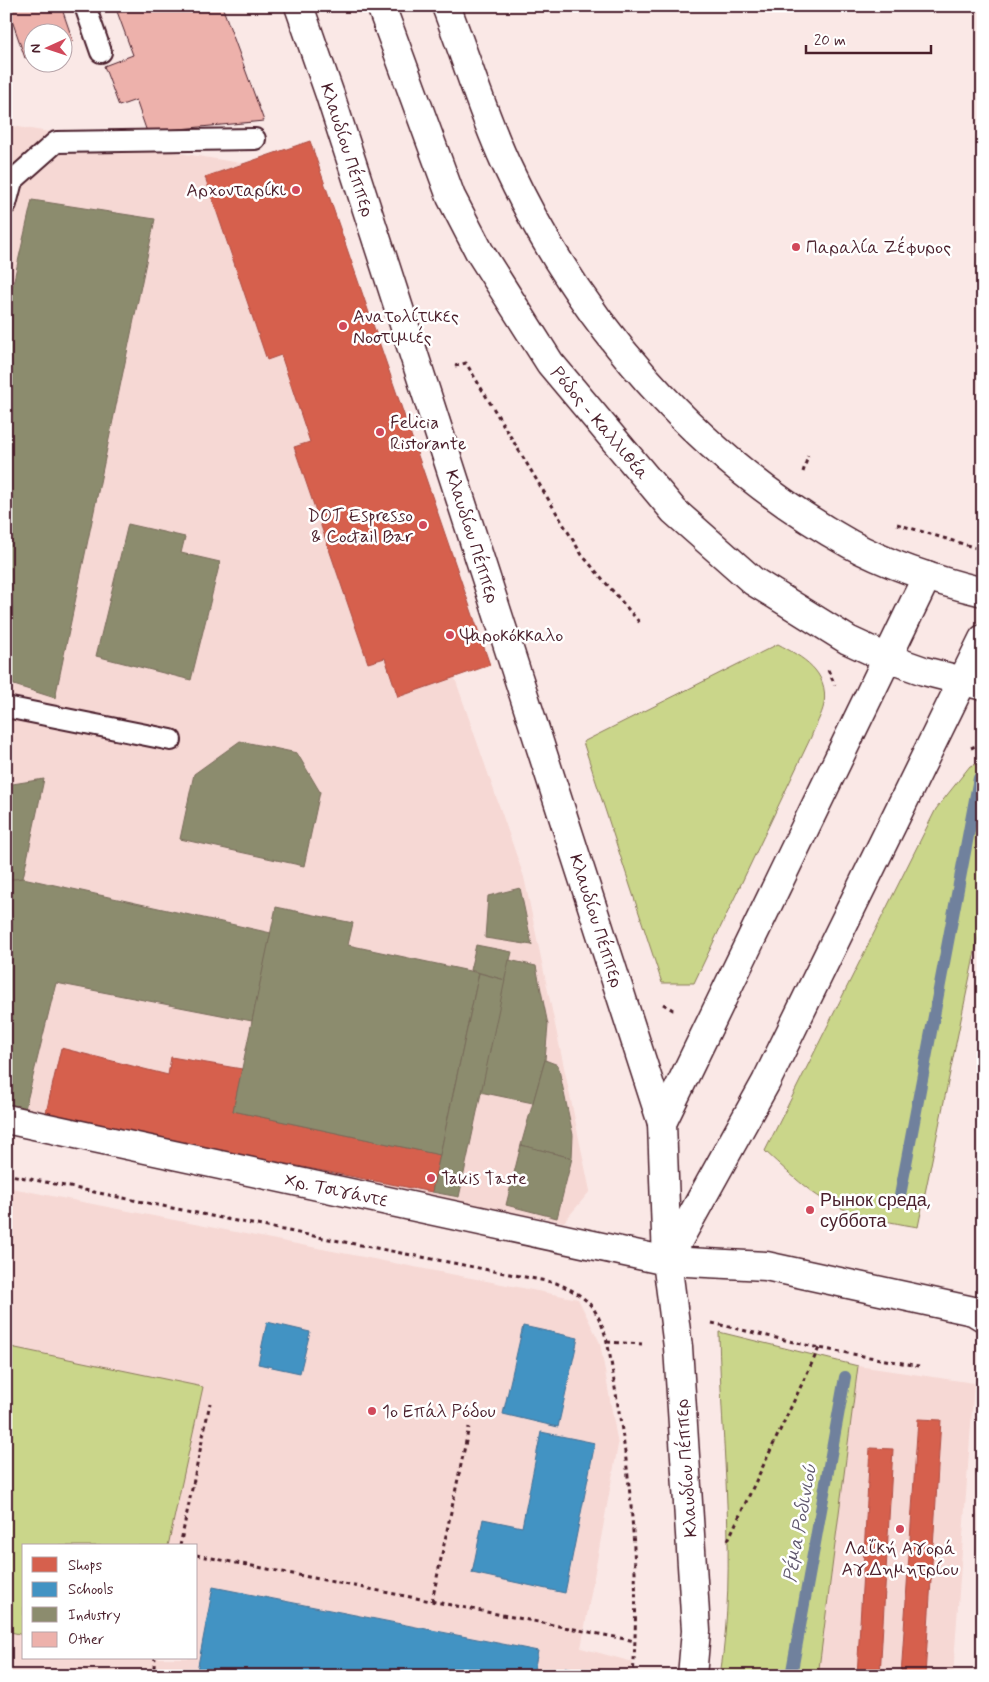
<svg xmlns="http://www.w3.org/2000/svg" width="989" height="1682" font-family="Mynerve,sans-serif">
<style>
.built{fill:#f6d8d4;fill-rule:evenodd}
.green{fill:#cad68a;stroke:#8a7a5a}
.shops{fill:#d6604d;stroke:#ac4c43}
.schools{fill:#4393c3;stroke:#457095}
.industry{fill:#8c8c6e;stroke:#786b5a}
.lines{fill:none;stroke-linecap:round;stroke-linejoin:round}
.stream{stroke:#70819d;stroke-width:12}
.building{fill:#edb1ab;stroke:#4a1f2b}
.service-casing{stroke:#4a1f2b;stroke-width:24}
.tertiary-casing{stroke:#4a1f2b;stroke-width:31}
.secondary-casing{stroke:#4a1f2b;stroke-width:31}
.path{stroke:#4a1f2b;stroke-width:3;stroke-dasharray:4 4;stroke-linecap:butt}
.service{stroke:#fff;stroke-width:20}
.tertiary{stroke:#fff;stroke-width:28}
.secondary{stroke:#fff;stroke-width:28}
.poi-dot{fill:#d1495b;stroke:#fff;stroke-width:2}
.labels{text-anchor:middle;stroke-width:5;stroke-linejoin:round;paint-order:stroke}
.street-label{font-size:18px;fill:#4a1f2b;stroke:#fff}
.poi-label{font-size:18px;fill:#4a1f2b;stroke:#fff;text-anchor:start}
.water-label{font-size:19px;font-style:italic;fill:#60586e;stroke:#fff}
</style>
<rect width="100%" height="100%" fill="#fae8e6"/>
<filter id="ink" filterUnits="userSpaceOnUse"><feTurbulence type="fractalNoise" baseFrequency=".02" numOctaves="2"/><feDisplacementMap in="SourceGraphic" scale="10" xChannelSelector="R" yChannelSelector="G"/><feConvolveMatrix kernelMatrix="1 2 1 2 8 2 1 2 1" color-interpolation-filters="sRGB"/></filter>
<g filter="url(#ink)">
<g class="built">
<path d="M6 125 278 169 524 877 590 1191 564 1222 6 1114Z"/>
<path d="M6 1187 578 1299 600 1343 618 1445 581 1648 633 1662 630 1676H6ZM24 1546H196V1658H24Z"/>
<path d="M858 1366 974 1383 953 1676H818Z"/>
</g>
<g class="green">
<path d="M778 644C802 657 829 671 824 704 822 715 815 726 811 737L694 983H662L583 742Z"/>
<path d="M983 762V913L918 1227C882 1221 842 1214 812 1192 795 1179 780 1165 765 1151L936 809 970 766Z"/>
<path d="M719 1332 858 1366 818 1676H720C738 1562 721 1446 719 1332Z"/>
<path d="M6 1346 203 1387 168 1546H24V1635L6 1631Z"/>
</g>
<g class="shops">
<path d="M310 141 490 665 398 697 385 658 368 663 294 447 310 442 281 355 267 360 205 177Z"/>
<path d="M61 1048 168 1075 171 1057 242 1069 233 1111 440 1155 432 1192 45 1117Z"/>
<path d="M918 1419 941 1420 925 1676H901Z"/>
<path d="M870 1448 893 1449 880 1676H857Z"/>
</g>
<g class="schools">
<path d="M267 1322 310 1332 300 1373 258 1364Z"/>
<path d="M523 1326 578 1338 558 1427 503 1414Z"/>
<path d="M541 1432 595 1443 565 1593 472 1573 483 1519 522 1527Z"/>
<path d="M213 1587 538 1651 533 1676H196Z"/>
<path d="M565 1667 606 1676H563Z"/>
</g>
<g class="industry">
<path d="M32 200 155 219 55 698 14 685 6 675V315Z"/>
<path d="M128 524 185 537 181 553 220 562 191 680 96 656Z"/>
<path d="M240 741 297 753 320 792 304 866 180 839 194 774Z"/>
<path d="M44 779 23 878 6 880V785Z"/>
<path d="M23 878 271 933 252 1021 56 983 24 1113 6 1110V880Z"/>
<path d="M520 888 532 945 485 938 488 896Z"/>
<path d="M276 907 353 923 348 945 479 973 440 1155 233 1111Z"/>
<path d="M476 945 512 952 505 980 470 970Z"/>
<path d="M509 960 536 966 548 1025 545 1060 533 1103 480 1092Z"/>
<path d="M479 973 505 980 459 1197 432 1192Z"/>
<path d="M545 1060 558 1065 573 1135 572 1158 521 1145Z"/>
<path d="M521 1145 572 1158 557 1218 506 1205Z"/>
</g>
<g class="lines">
<g class="stream">
<path d="M899 1201 979 778"/>
<path d="M791 1676 845 1377"/>
</g>
</g>
<g class="building">
<path d="M7 6H61L73 41 62 45V32H32V55L25 58Z"/>
<path d="M115 6H222L264 121 147 132 136 100 119 106 104 66 133 55Z"/>
</g>
<g class="lines">
<g class="service-casing">
<g id="service">
<path d="M85 6 101 52"/>
<path d="M6 204 12 181 56 142 255 139"/>
<path d="M6 707 171 740"/>
</g>
</g>
<g class="tertiary-casing">
<g id="tertiary">
<path id="s1" d="M299 6 330 95 662 1123"/>
<path id="s2" d="M6 1119 667 1261"/>
<path d="M668 1259 766 1082 983 639"/>
<path d="M667 1261 662 1123 927 576"/>
</g>
</g>
<g class="secondary-casing">
<g id="secondary">
<path id="s3" d="M381 6 451 197 479 251 550 363 674 511 753 581 848 640 887 658 924 671 983 686"/>
<path d="M446 6C466 58 482 112 505 162 578 320 697 459 850 544 890 566 938 581 983 592"/>
<path d="M692 1676 696 1631 693 1581 678 1347 667 1261 766 1266 973 1311 983 1317"/>
</g>
</g>
<g class="path">
<path d="M455 366 466 363 582 555 640 623"/>
<path d="M803 472 808 456"/>
<path d="M897 524 983 550"/>
<path d="M828 670 835 685"/>
<path d="M971 748 983 743"/>
<path d="M663 1004 673 1010H677"/>
<path d="M6 1174 226 1219 556 1283C570 1289 583 1295 593 1308 608 1330 611 1362 615 1388 632 1483 640 1580 633 1676"/>
<path d="M712 1323 819 1348 919 1366"/>
<path d="M607 1342 642 1344"/>
<path d="M728 1540 819 1348"/>
<path d="M180 1546 210 1403"/>
<path d="M196 1555 635 1641"/>
<path d="M432 1601 469 1427"/>
<path d="M153 1676 155 1658"/>
</g>
<use href="#service" class="service"/>
<use href="#tertiary" class="tertiary"/>
<use href="#secondary" class="secondary"/>
</g>
</g>
<g class="poi-dot">
<circle cx="296" cy="190" r="5"/>
<circle cx="796" cy="247" r="5"/>
<circle cx="343" cy="326" r="5"/>
<circle cx="380" cy="432" r="5"/>
<circle cx="423" cy="525" r="5"/>
<circle cx="450" cy="635" r="5"/>
<circle cx="431" cy="1178" r="5"/>
<circle cx="810" cy="1210" r="5"/>
<circle cx="372" cy="1411" r="5"/>
<circle cx="900" cy="1529" r="5"/>
</g>
<g class="labels">
<g class="street-label">
<text dy="6" stroke="none"><textPath href="#s1" startOffset="152">Κλαυδίου Πέππερ</textPath></text>
<text dy="6" stroke="none"><textPath href="#s3" startOffset="475">Ρόδος - Καλλιθέα</textPath></text>
<text dy="6" stroke="none"><textPath href="#s1" startOffset="558">Κλαυδίου Πέππερ</textPath></text>
<text dy="6" stroke="none"><textPath href="#s1" startOffset="962">Κλαυδίου Πέππερ</textPath></text>
<text dy="6" stroke="none"><textPath href="#s2" startOffset="338">Χρ. Τσιγάντε</textPath></text>
<text transform="translate(686 1468) rotate(-94)" y="6">Κλαυδίου Πέππερ</text>
</g>
<g class="poi-label">
<text x="286" y="196" text-anchor="end">Αρχονταρίκι</text>
<text x="806" y="253">Παραλία Ζέφυρος</text>
<text x="353" y="322">Ανατολίτικες<tspan x="353" dy="21">Νοστιμιές</tspan></text>
<text x="390" y="428">Felicia<tspan x="390" dy="21">Ristorante</tspan></text>
<text x="413" y="521" text-anchor="end">DOT Espresso<tspan x="413" dy="21">&amp; Coctail Bar</tspan></text>
<text x="460" y="641">Ψαροκόκκαλο</text>
<text x="441" y="1184">Takis Taste</text>
<text x="820" y="1206">Рынок среда,<tspan x="820" dy="21">суббота</tspan></text>
<text x="382" y="1417">1ο Επάλ Ρόδου</text>
<text x="900" y="1554" text-anchor="middle">Λαΐκή Αγορά<tspan x="900" dy="21">Αγ.Δημητρίου</tspan></text>
</g>
<g class="water-label">
<text transform="translate(799 1523) rotate(-80)" y="7">Ρέμα Ροδινιού</text>
</g>
</g>
<rect width="989" height="1682" fill="none" stroke="#fff" stroke-width="25"/>
<rect x="12" y="12" width="964" height="1657" fill="none" stroke="#4a1f2b" stroke-width="2" filter="url(#ink)"/>
<rect x="22" y="1544" width="175" height="115" fill="#ffffff" stroke="#b7a5aa"/>
<rect x="32" y="1557" width="25" height="15" fill="#d6604d" stroke="#b7a5aa"/>
<text x="68" y="1570" font-size="15" fill="#4a1f2b">Shops</text>
<rect x="32" y="1582" width="25" height="15" fill="#4393c3" stroke="#b7a5aa"/>
<text x="68" y="1594" font-size="15" fill="#4a1f2b">Schools</text>
<rect x="32" y="1607" width="25" height="15" fill="#8c8c6e" stroke="#b7a5aa"/>
<text x="68" y="1620" font-size="15" fill="#4a1f2b">Industry</text>
<rect x="32" y="1632" width="25" height="15" fill="#edb1ab" stroke="#b7a5aa"/>
<text x="68" y="1644" font-size="15" fill="#4a1f2b">Other</text>
<g transform="translate(48 48) rotate(267)"><circle r="24" fill="#ffffff" stroke="#b7a5aa"/>
<path d="M0-4L9 19L0 12L-9 19Z" fill="#d1495b"/>
<text y="-8" font-size="14" font-weight="bold" text-anchor="middle" fill="#4a1f2b">N</text>
</g>
<path d="M806 45v8h125v-8" fill="none" stroke="#4a1f2b" stroke-width="2.5"/>
<text x="814" y="45" font-size="15" fill="#4a1f2b" stroke="#ffffff" stroke-width="4" paint-order="stroke">20 m</text>
</svg>
